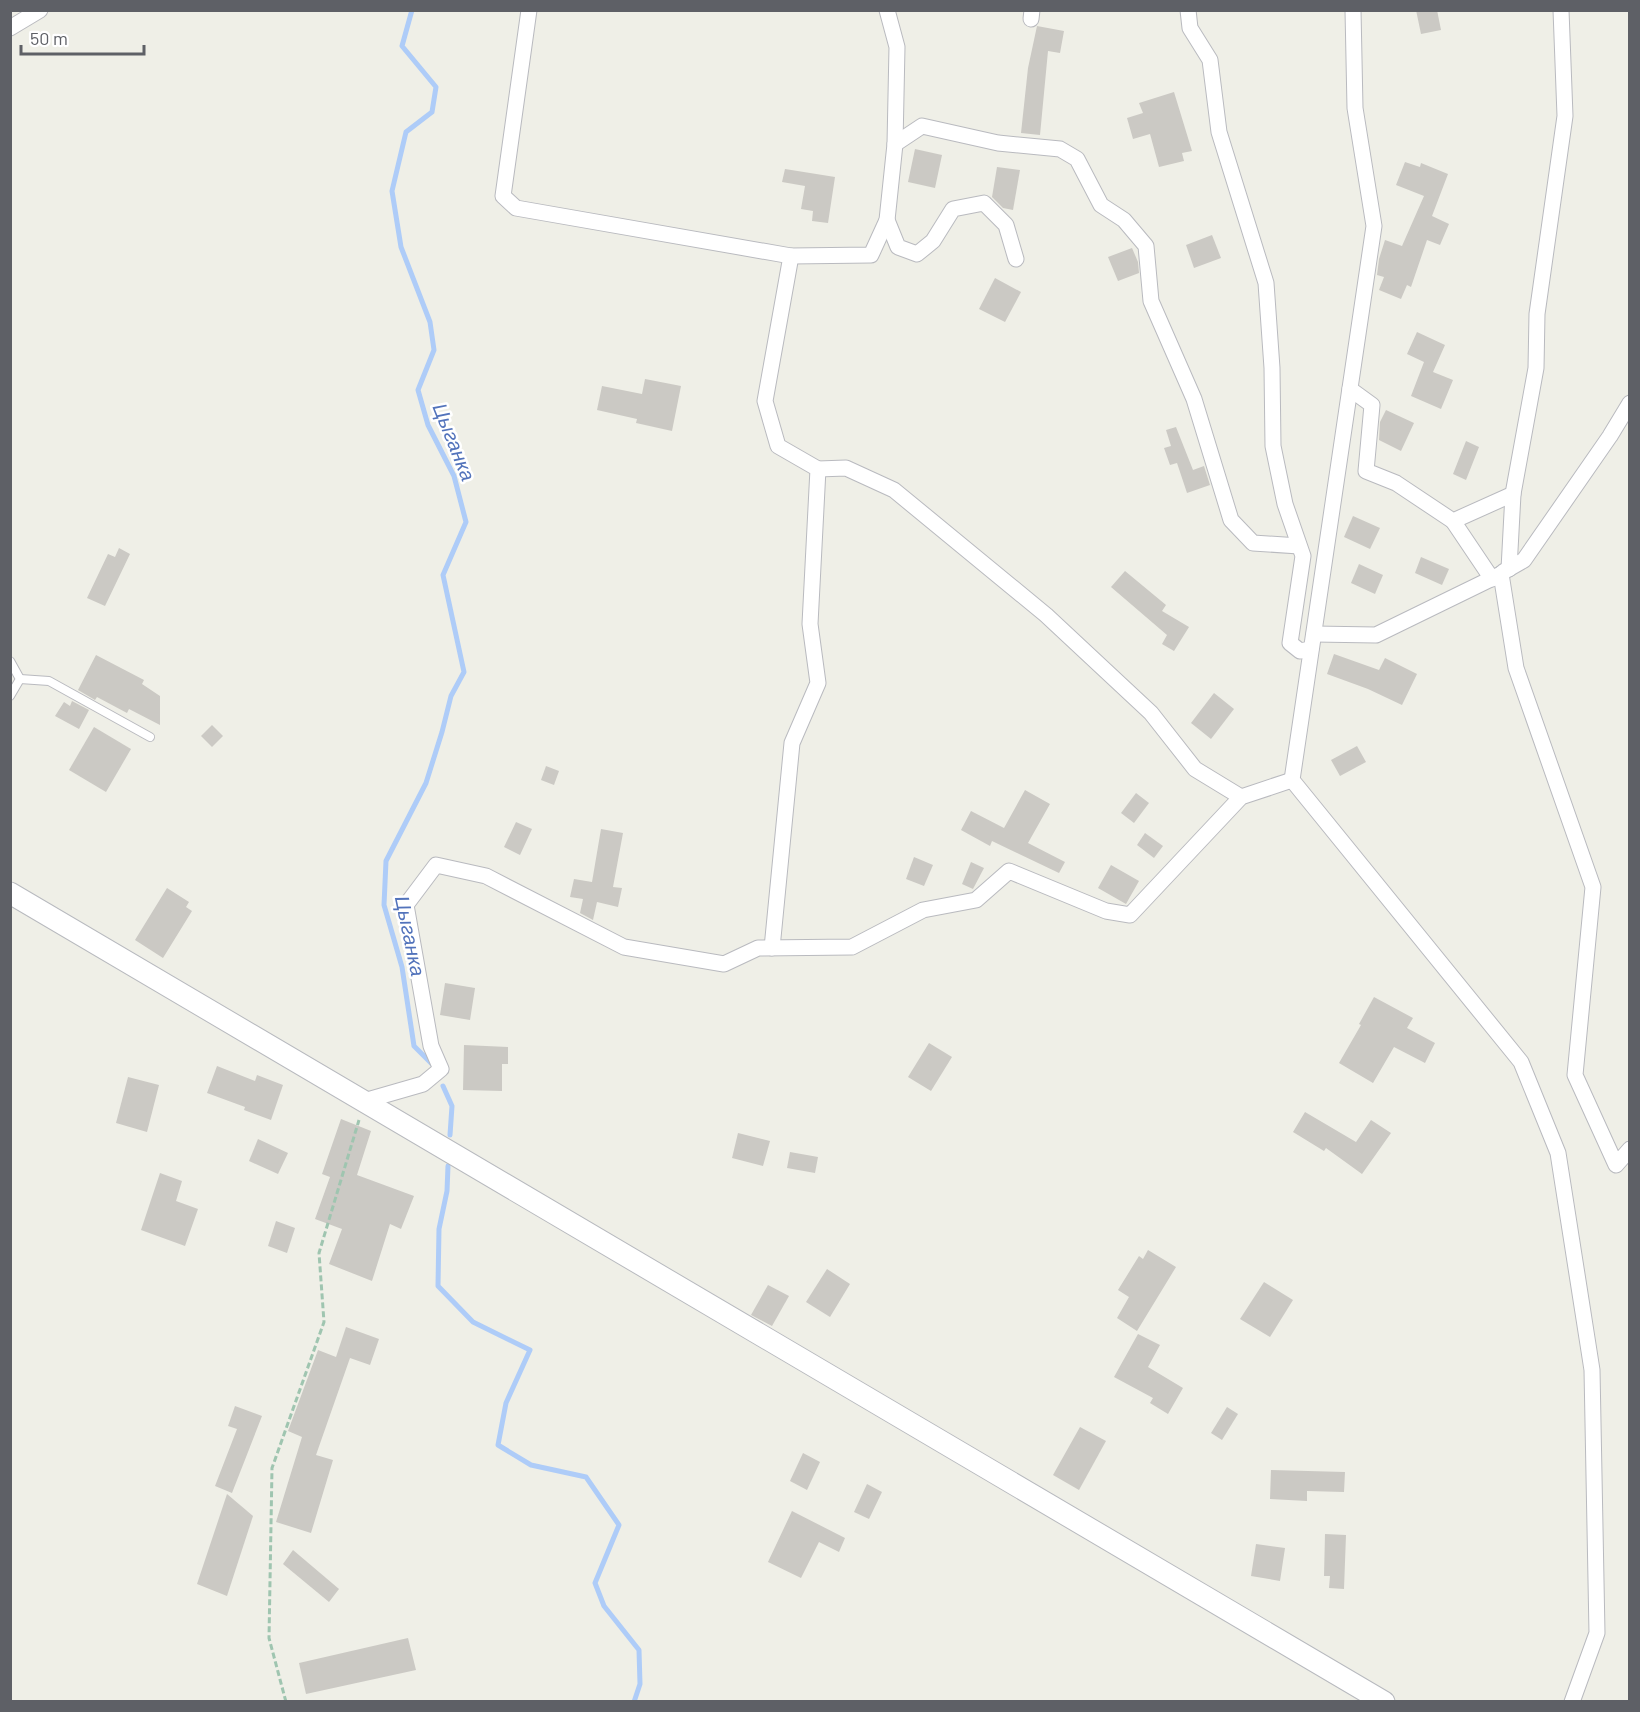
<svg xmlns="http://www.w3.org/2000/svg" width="1640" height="1712" font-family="Barlow,sans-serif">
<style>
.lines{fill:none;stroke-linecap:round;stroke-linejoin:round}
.stream{stroke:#aeccf8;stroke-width:5}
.building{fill:#cbc9c4}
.lane-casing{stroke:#b9babf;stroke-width:10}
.street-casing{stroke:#b9babf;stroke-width:17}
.secondary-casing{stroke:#b8babf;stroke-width:23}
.path{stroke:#9fc5b0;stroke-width:3;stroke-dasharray:6 3;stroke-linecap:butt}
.lane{stroke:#fff;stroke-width:8}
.street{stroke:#fff;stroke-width:15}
.secondary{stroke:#fff;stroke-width:21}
.labels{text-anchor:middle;stroke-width:5;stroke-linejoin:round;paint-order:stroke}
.water-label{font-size:20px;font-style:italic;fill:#5273bb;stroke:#fff}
</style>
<rect width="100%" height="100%" fill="#efefe7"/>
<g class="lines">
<g class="stream">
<path d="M412 10 402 46 436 87 432 112 406 132 392 191 401 247 430 322 434 350 418 390 428 425 454 476 466 522 443 575 464 672 451 696 442 732 426 783 386 861 384 905 402 967 414 1046 434 1066"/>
<path d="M443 1086 452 1106 450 1135"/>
<path d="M448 1166 447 1191 439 1229 438 1286 473 1322 530 1350 506 1403 498 1445 531 1465 586 1477 619 1525 595 1583 604 1606 639 1650 640 1684 634 1702"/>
</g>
</g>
<g class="building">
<path d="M1416 10H1437L1441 30 1421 34Z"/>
<path d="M1037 26 1064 31 1060 53 1048 51 1040 135 1021 133 1028 68Z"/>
<path d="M1174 92 1192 151 1182 153 1184 161 1159 167 1150 134 1133 139 1127 118 1143 113 1139 103Z"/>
<path d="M915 149 942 155 935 188 908 182Z"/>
<path d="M1405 162 1420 167 1421 163 1448 174 1432 216 1449 224 1440 245 1427 240 1411 287 1407 285 1401 299 1379 290 1384 277 1377 275 1379 259 1385 240 1402 246 1424 196 1396 185Z"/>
<path d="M997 167 1020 170 1013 210 1003 208 992 197Z"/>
<path d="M785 169 835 177 828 223 812 221 813 211 801 209 805 186 782 182Z"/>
<path d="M1212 235 1221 258 1194 268 1186 245Z"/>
<path d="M1132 248 1138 262 1139 273 1118 281 1108 257Z"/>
<path d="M995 278 1021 292 1005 322 979 309Z"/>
<path d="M1417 332 1445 345 1433 372 1453 380 1441 409 1411 396 1424 362 1407 354Z"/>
<path d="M645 379 681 386 672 431 636 423 637 419 597 410 602 386 642 394Z"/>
<path d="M1386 410 1414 423 1401 451 1379 440 1380 422Z"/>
<path d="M1176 427 1193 470 1204 466 1210 485 1187 493 1177 463 1170 465 1164 448 1171 446 1166 430Z"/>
<path d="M1466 441 1479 447 1466 480 1453 474Z"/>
<path d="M1353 516 1380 528 1370 549 1344 537Z"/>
<path d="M119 548 130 554 105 606 87 598 108 554 115 557Z"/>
<path d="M1421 557 1449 569 1442 585 1415 573Z"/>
<path d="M1359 564 1383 575 1375 594 1351 583Z"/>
<path d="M1125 571 1166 605 1162 611 1189 627 1174 651 1162 644 1167 635 1111 587Z"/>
<path d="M1334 654 1379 670 1385 658 1417 674 1402 705 1368 689 1327 674Z"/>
<path d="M96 655 144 680 142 684 160 696V725L129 709 127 713 97 697 95 700 78 690Z"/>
<path d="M1214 693 1234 709 1211 739 1191 723Z"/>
<path d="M72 701 89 710 79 729 55 716 64 702 70 706Z"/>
<path d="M212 725 223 736 212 747 201 736Z"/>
<path d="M94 727 131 749 106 792 69 770Z"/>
<path d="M1357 746 1366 762 1340 776 1331 760Z"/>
<path d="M546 766 559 771 554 785 541 780Z"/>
<path d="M1025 790 1050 804 1028 843 1065 862 1059 873 992 841 990 846 961 830 971 811 1004 828Z"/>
<path d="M1136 793 1149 803 1134 823 1121 813Z"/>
<path d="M516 822 532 829 520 855 504 847Z"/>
<path d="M601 829 623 833 613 887 622 888 618 907 597 902 593 920 580 913 583 899 570 897 574 879 592 882Z"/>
<path d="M1145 833 1163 846 1154 858 1137 845Z"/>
<path d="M914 857 933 865 924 886 906 879Z"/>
<path d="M971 862 984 868 973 889 962 884Z"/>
<path d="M1111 865 1139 881 1126 904 1098 888Z"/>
<path d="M167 888 189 902 186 907 192 911 163 958 135 940Z"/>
<path d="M445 983 475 988 470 1020 440 1015Z"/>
<path d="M1374 997 1413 1018 1407 1028 1435 1043 1425 1063 1394 1047 1373 1083 1339 1063 1361 1025 1359 1024Z"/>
<path d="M929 1043 952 1057 931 1091 908 1077Z"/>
<path d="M464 1045 508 1047V1064H502V1091L463 1090Z"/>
<path d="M217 1066 255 1081 257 1075 283 1085 271 1120 244 1110 245 1107 207 1093Z"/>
<path d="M128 1077 159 1085 147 1132 116 1123Z"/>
<path d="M1305 1112 1356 1142 1371 1120 1391 1133 1362 1174 1326 1148 1324 1151 1293 1132Z"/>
<path d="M341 1119 371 1131 357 1175 414 1196 401 1229 390 1224 372 1281 329 1264 342 1229 315 1219 330 1177 322 1174Z"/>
<path d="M738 1133 770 1141 763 1166 732 1158Z"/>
<path d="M258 1139 288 1153 278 1174 249 1161Z"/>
<path d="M790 1152 818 1157 815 1173 787 1168Z"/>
<path d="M160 1173 182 1181 176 1201 198 1209 185 1246 141 1230Z"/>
<path d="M276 1221 295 1228 287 1253 268 1246Z"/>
<path d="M1148 1250 1176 1267 1137 1331 1117 1318 1129 1297 1118 1290 1139 1256 1143 1259Z"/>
<path d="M827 1269 850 1284 830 1317 806 1302Z"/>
<path d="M1264 1282 1293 1300 1270 1337 1240 1319Z"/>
<path d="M768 1285 789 1296 772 1326 751 1315Z"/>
<path d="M346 1327 379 1339 370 1365 350 1358 316 1455 333 1460 311 1533 276 1522 302 1437 288 1431 318 1350 336 1357Z"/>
<path d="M1138 1334 1160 1345 1148 1367 1183 1388 1168 1414 1150 1403 1153 1398 1114 1377Z"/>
<path d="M235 1406 262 1416 232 1493 215 1486 237 1429 228 1426Z"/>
<path d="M1227 1407 1238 1414 1222 1440 1211 1433Z"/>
<path d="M1080 1427 1106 1441 1079 1490 1053 1475Z"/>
<path d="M803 1453 820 1462 807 1490 790 1481Z"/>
<path d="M1271 1470 1345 1472 1344 1492 1307 1491V1501L1270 1499Z"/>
<path d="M867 1484 882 1492 869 1519 854 1512Z"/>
<path d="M227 1494 253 1516 227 1596 197 1584Z"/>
<path d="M792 1511 845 1538 839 1552 819 1542 801 1578 768 1562Z"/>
<path d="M1325 1534 1346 1535 1344 1589 1329 1588 1330 1576H1324Z"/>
<path d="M1256 1544 1285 1548 1280 1581 1251 1576Z"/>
<path d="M293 1550 339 1589 329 1602 283 1564Z"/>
<path d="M408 1638 416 1670 306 1694 299 1663Z"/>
</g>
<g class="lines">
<g class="lane-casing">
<g id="lane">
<path d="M10 661 20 679 10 696"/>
<path d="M20 679 49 681 150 737"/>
</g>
</g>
<g class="street-casing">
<g id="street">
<path d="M529 10 503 196 516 208 791 256 765 401 778 446 818 469 810 624 818 683 792 743 772 948"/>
<path d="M1188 10 1190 28 1210 60 1219 132 1266 283 1272 368 1273 446 1285 504 1303 556 1290 643 1300 651 1311 649"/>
<path d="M1353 10 1355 108 1374 226 1292 780 1521 1062 1558 1153 1592 1370 1597 1633 1572 1702"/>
<path d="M1031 19 1032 10"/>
<path d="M10 28 40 10"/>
<path d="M895 144 922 126 998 143 1060 149 1077 159 1101 205 1124 220 1146 246 1151 301 1194 399 1231 520 1253 543 1299 546"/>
<path d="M887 220 898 247 917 254 933 241 953 209 984 203 1006 225 1016 259"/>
<path d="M791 256 871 255 887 220 895 144 897 47 887 10"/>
<path d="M1350 389 1372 405 1366 471 1396 483 1453 521 1513 494"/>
<path d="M818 469 846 468 894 490 1046 615 1151 713 1195 769 1241 797"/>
<path d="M1453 521 1492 579"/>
<path d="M1509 569 1513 494 1536 368 1537 314 1565 116 1561 10"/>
<path d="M1503 572 1524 560 1610 436 1630 403"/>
<path d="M1314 634 1376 635 1501 574 1516 668 1593 887 1575 1075 1616 1165 1630 1149"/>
<path d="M364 1101 423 1084 441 1069 431 1046 406 905 436 865 486 876 624 947 724 964 758 948 852 947 923 910 976 900 1009 871 1106 911 1130 915 1241 797 1292 780"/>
</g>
</g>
<g class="secondary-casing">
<path id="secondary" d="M10 893 1384 1702"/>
</g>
<path class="path" d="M286 1702 269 1638 272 1468 324 1322 319 1253 359 1120"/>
<use href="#lane" class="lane"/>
<use href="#street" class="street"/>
<use href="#secondary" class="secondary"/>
</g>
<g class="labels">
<g class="water-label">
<text transform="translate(454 442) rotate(68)" y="7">Цыганка</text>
<text transform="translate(410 936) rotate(78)" y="7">Цыганка</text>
</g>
</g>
<rect width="1640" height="1712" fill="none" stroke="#5e6066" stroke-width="24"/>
<path d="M21 45v9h123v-9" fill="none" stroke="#5e6066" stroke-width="3"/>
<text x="30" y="45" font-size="18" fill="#5e6066" stroke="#ffffff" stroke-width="4.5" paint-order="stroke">50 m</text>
</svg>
